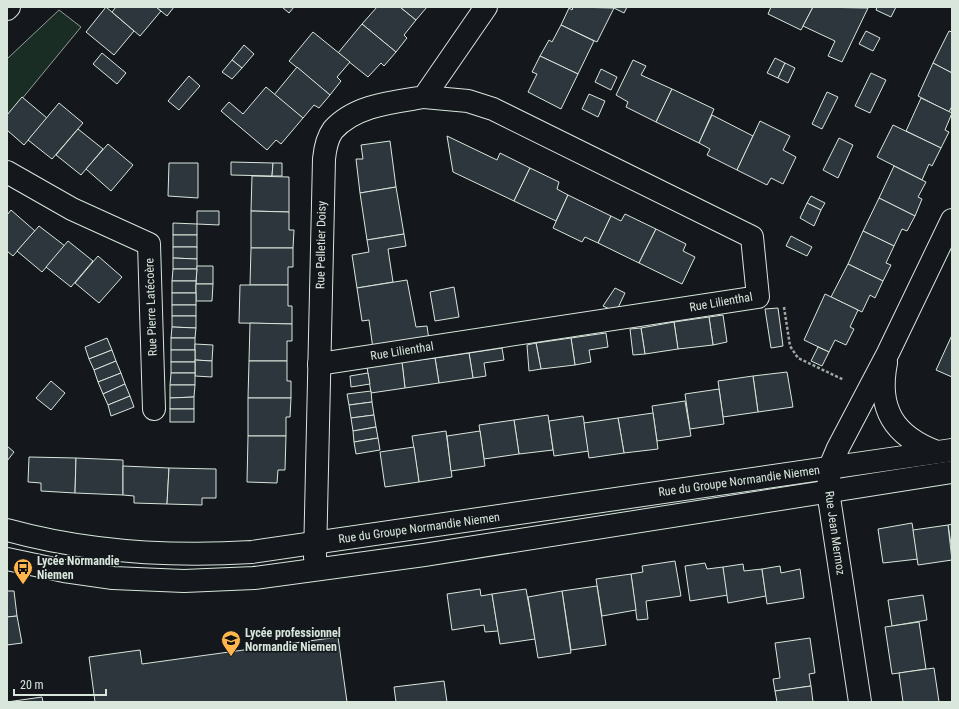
<svg xmlns="http://www.w3.org/2000/svg" width="959" height="709" font-family="'Roboto Condensed',sans-serif">
<style>
.green{fill:#1a2d24;stroke:#939e99}
.building{fill:#2c363c;stroke:#d8e6dc}
.lines{fill:none;stroke-linecap:round;stroke-linejoin:round}
.minor-casing{stroke:#d8e6dc;stroke-width:24}
.path{stroke:#9da8a2;stroke-width:2.5;stroke-dasharray:3 2;stroke-linecap:butt}
.minor{stroke:#14181c;stroke-width:22}
.labels{text-anchor:middle;stroke-width:3;stroke-linejoin:round;paint-order:stroke}
.street-label{font-size:12px;fill:#d8e6dc;stroke:#14181c}
.poi-label{font-size:12px;font-weight:bold;fill:#d8e6dc;stroke:#14181c;text-anchor:start}
</style>
<rect width="100%" height="100%" fill="#14181c"/>
<path class="green" d="M59 10 81 27 7 117V59Z"/>
<g class="building">
<path d="M106 7 134 31 114 55 86 32Z"/>
<path d="M116 7H156L161 11 140 36 112 12Z"/>
<path d="M156 7H174L167 16Z"/>
<path d="M282 7H294L289 13Z"/>
<path d="M377 7H400L416 20 404 35 407 38 396 52 362 24Z"/>
<path d="M400 7H427L416 20Z"/>
<path d="M573 7 614 8 597 42 561 25 569 8 572 10Z"/>
<path d="M612 7H627L624 13Z"/>
<path d="M771 7H813L801 30 768 14Z"/>
<path d="M813 7 868 8 842 62 828 56 835 41 803 26Z"/>
<path d="M877 7H896L891 17 876 10Z"/>
<path d="M362 24 396 52 384 66 381 63 368 77 338 53Z"/>
<path d="M561 25 594 41 578 74 540 56 549 40 552 42Z"/>
<path d="M866 31 880 38 873 51 859 44Z"/>
<path d="M949 31 952 32V73L933 63Z"/>
<path d="M313 32 350 62 337 77 341 81 330 95 289 61Z"/>
<path d="M244 45 254 54 242 68 232 60Z"/>
<path d="M102 53 126 73 117 84 93 64Z"/>
<path d="M540 56 578 74 561 109 528 92 537 74 532 72Z"/>
<path d="M775 58 785 63 778 78 767 73Z"/>
<path d="M232 60 242 68 232 79 222 72Z"/>
<path d="M633 60 646 66 641 75 672 89 656 122 626 107 628 102 616 95Z"/>
<path d="M785 63 795 68 788 83 778 78Z"/>
<path d="M933 63 952 73V106L949 112 918 96Z"/>
<path d="M297 67 330 95 319 108 314 105 303 118 274 95Z"/>
<path d="M601 69 617 77 611 90 595 82Z"/>
<path d="M871 73 886 80 870 113 855 106Z"/>
<path d="M189 76 200 86 179 110 168 101Z"/>
<path d="M266 87 303 118 281 144 276 140 267 150 221 111 229 102 243 114Z"/>
<path d="M672 89 714 109 699 143 656 122Z"/>
<path d="M827 92 838 97 822 129 812 124Z"/>
<path d="M589 94 605 101 598 117 582 109Z"/>
<path d="M22 97 47 118 24 145 7 130V115Z"/>
<path d="M921 98 952 113 945 130 949 132 941 148 906 131Z"/>
<path d="M59 103 83 123 52 159 28 140Z"/>
<path d="M712 115 753 136 737 170 707 155 710 149 699 143Z"/>
<path d="M760 121 790 136 783 150 796 157 783 184 771 178 767 185 737 170Z"/>
<path d="M893 125 941 148 932 166 929 164 922 180 877 157Z"/>
<path d="M78 129 103 149 81 175 56 155Z"/>
<path d="M447 136 497 160 500 153 530 168 514 201 453 172Z"/>
<path d="M839 138 853 145 838 178 823 170Z"/>
<path d="M390 141 396 187 360 193 356 159H363L361 145Z"/>
<path d="M108 144 133 165 111 191 86 169Z"/>
<path d="M231 162 273 163 272 176 231 175Z"/>
<path d="M169 163H198V198L168 196Z"/>
<path d="M273 163H282V176H272Z"/>
<path d="M894 166 926 182 918 197 922 199 915 216 879 198Z"/>
<path d="M530 168 559 182 557 189 568 195 556 221 514 201Z"/>
<path d="M252 176 289 177V212L251 211Z"/>
<path d="M396 187 404 234 367 240 360 193Z"/>
<path d="M568 195 611 216 598 243 585 237 582 242 553 228Z"/>
<path d="M811 196 825 203 821 210 807 203Z"/>
<path d="M879 198 915 216 907 231 902 229 894 246 863 231Z"/>
<path d="M807 203 821 210 814 226 800 218Z"/>
<path d="M11 210 35 231 13 256 7 251V215Z"/>
<path d="M197 211H219V225L197 224Z"/>
<path d="M251 211 289 212V230H294L293 248H251Z"/>
<path d="M625 214 656 229 639 263 598 243 611 216 621 221Z"/>
<path d="M173 223 197 224V235H173Z"/>
<path d="M39 226 65 246 42 272 17 251Z"/>
<path d="M656 229 686 244 683 251 695 257 682 284 639 263Z"/>
<path d="M863 231 894 246 886 263 891 265 883 281 848 264Z"/>
<path d="M404 234 406 246 388 249 393 282 357 288 352 255 369 252 367 240Z"/>
<rect x="173" y="235" width="24" height="12"/>
<path d="M791 236 812 247 807 256 786 246Z"/>
<path d="M68 241 93 261 71 287 46 267Z"/>
<path d="M173 247H197V259L173 258Z"/>
<path d="M251 248H293V267H288V285H250Z"/>
<path d="M98 256 122 277 99 303 75 283Z"/>
<path d="M173 258 197 259V269H173Z"/>
<path d="M848 264 883 281 875 298 870 295 862 312 831 297Z"/>
<path d="M197 266H213V284H196Z"/>
<path d="M173 269H197L196 281H172Z"/>
<path d="M407 280 416 327 427 326 429 340 373 349 369 320 362 321 357 288Z"/>
<rect x="172" y="281" width="24" height="12"/>
<path d="M196 284H213L212 301H196Z"/>
<path d="M240 285H288V306H292V324L239 323Z"/>
<path d="M454 287 459 317 435 321 430 292Z"/>
<path d="M615 288 625 293 616 312 603 306Z"/>
<rect x="172" y="293" width="24" height="12"/>
<path d="M825 294 858 310 850 327 854 329 846 345 835 340 829 352 804 340Z"/>
<rect x="172" y="305" width="24" height="11"/>
<path d="M778 308 783 346 771 348 765 309Z"/>
<path d="M723 315 727 342 713 345 709 317Z"/>
<path d="M172 316H196V328L172 327Z"/>
<path d="M709 317 713 345 678 349 674 322Z"/>
<path d="M674 322 678 349 645 354 641 328Z"/>
<path d="M250 323 292 324V341H287V361H249Z"/>
<path d="M172 327 196 328 195 338H171Z"/>
<path d="M641 328 645 354 633 355 630 329Z"/>
<path d="M606 333 608 347 589 350 591 362 575 365 571 338Z"/>
<path d="M952 335V377L936 370Z"/>
<path d="M107 338 112 350 89 359 85 347Z"/>
<rect x="171" y="338" width="24" height="12"/>
<path d="M571 338 575 365 541 369 536 343Z"/>
<path d="M536 343 541 369 529 371 527 345Z"/>
<path d="M195 344 213 345 212 361 195 360Z"/>
<path d="M818 347 829 352 822 366 811 361Z"/>
<path d="M502 348 504 360 484 363 486 376 473 378 469 353Z"/>
<path d="M112 350 116 361 94 370 89 359Z"/>
<rect x="171" y="350" width="24" height="12"/>
<path d="M469 353 473 378 439 383 435 358Z"/>
<path d="M435 358 439 383 405 388 402 362Z"/>
<path d="M195 360 212 361V377L195 376Z"/>
<path d="M116 361 121 373 98 382 94 370Z"/>
<path d="M249 361H287V381H291V398H248Z"/>
<rect x="171" y="362" width="24" height="11"/>
<path d="M402 362 405 388 371 393 367 367Z"/>
<path d="M787 372 793 407 758 412 753 376Z"/>
<path d="M121 373 125 384 103 394 98 382Z"/>
<path d="M171 373H195V385H170Z"/>
<path d="M368 373 370 384 351 387 350 376Z"/>
<path d="M753 376 758 412 723 417 718 381Z"/>
<path d="M51 381 65 393 51 410 36 398Z"/>
<path d="M125 384 130 396 108 405 103 394Z"/>
<path d="M170 385H195L194 397 170 398Z"/>
<path d="M719 389 724 424 690 429 685 394Z"/>
<path d="M371 391 372 402 349 405 347 394Z"/>
<path d="M130 396 134 407 111 416 108 405Z"/>
<path d="M194 397V409H170V398Z"/>
<path d="M248 398H291L290 417H286V436H248Z"/>
<path d="M685 401 691 436 657 441 652 406Z"/>
<path d="M372 402 374 415 351 418 349 405Z"/>
<rect x="170" y="409" width="24" height="13"/>
<path d="M653 413 658 449 624 453 618 418Z"/>
<path d="M374 415 376 427 353 431 351 418Z"/>
<path d="M548 415 553 450 519 454 514 420Z"/>
<path d="M583 416 589 451 554 456 549 421Z"/>
<path d="M618 418 624 453 589 458 584 423Z"/>
<path d="M514 420 519 454 484 459 479 425Z"/>
<path d="M376 427 378 438 354 442 353 431Z"/>
<path d="M446 431 452 477 419 482 412 436Z"/>
<path d="M480 431 485 466 451 471 447 436Z"/>
<path d="M248 436H286L285 470H278L277 483 247 482Z"/>
<path d="M378 438 380 450 356 454 354 442Z"/>
<path d="M7 446 14 452 7 461Z"/>
<path d="M414 447 419 482 385 487 380 452Z"/>
<path d="M29 457 76 458 75 493 41 491V483L28 482Z"/>
<path d="M76 458 123 460V495L75 493Z"/>
<path d="M123 466 169 468 167 504 134 503V496L123 495Z"/>
<path d="M169 468 216 469V498H202V505L167 504Z"/>
<path d="M912 523 918 559 883 563 878 529Z"/>
<path d="M952 524V551L948 525Z"/>
<path d="M948 525 952 560 918 565 913 530Z"/>
<path d="M675 561 681 596 646 601 648 619 637 620 631 574 643 572 642 566Z"/>
<path d="M705 563 707 569 723 567 728 595 690 601 685 566Z"/>
<path d="M743 564 744 571 762 569 766 596 728 603 723 567Z"/>
<path d="M780 566 781 573 800 569 804 598 767 604 762 569Z"/>
<path d="M631 574 636 610 602 616 596 579Z"/>
<path d="M597 586 606 645 571 650 562 591Z"/>
<path d="M480 589 481 596 492 594 498 631 485 632 484 625 452 630 447 594Z"/>
<path d="M526 589 535 639 500 644 492 594Z"/>
<path d="M7 591H14L17 616 7 617Z"/>
<path d="M562 591 571 653 538 658 528 597Z"/>
<path d="M923 595 927 620 892 626 888 600Z"/>
<path d="M17 616 22 643 7 645V617Z"/>
<path d="M919 622 926 669 892 674 885 627Z"/>
<path d="M338 637 347 702H95L89 657 140 650 142 664Z"/>
<path d="M810 638 815 673 809 674 811 686 775 691 773 679 780 678 775 643Z"/>
<path d="M934 668 939 702H903L899 673Z"/>
<path d="M444 681 447 702H396L394 687Z"/>
<path d="M811 686 813 702H777L775 691Z"/>
<path d="M42 697 43 702H7Z"/>
</g>
<g class="lines">
<g class="minor-casing">
<g id="minor">
<path d="M7 9 9 7"/>
<path d="M7 172 72 209 149 244 154 409"/>
<path d="M886 363C877 409 894 436 937 452"/>
<path d="M319 364 758 297 752 237 493 109 468 101 424 97"/>
<path d="M7 530C87 552 170 557 252 552L952 450"/>
<path d="M315 558 324 159C325 149 327 138 333 130 355 105 394 102 424 97L486 7"/>
<path d="M7 559 64 571 113 578 184 581 254 578 424 555 952 472"/>
<path d="M860 702 828 491 830 467 838 448 888 353 952 220"/>
</g>
</g>
<path class="path" d="M784 307 790 346 798 358 844 380"/>
<use href="#minor" class="minor"/>
</g>
<defs>
<g id="bus-pin" transform="scale(1)"><path d="M0 17L-7.5 6A9.5 9.5 0 1 1 7.5 6Z" fill="#ffb74d" stroke="#14181c"/><path d="M-5-6H5V4H4V6H2V4H-2V6H-4V4H-5ZM-3.5-4V0h7V-4ZM-3.5 1.2v1.5H-2V1.2ZM2 1.2v1.5H3.5V1.2Z" fill="#111"/></g>
<g id="school-pin" transform="scale(1)"><path d="M0 17L-7.5 6A9.5 9.5 0 1 1 7.5 6Z" fill="#ffb74d" stroke="#14181c"/><path d="M0-5L7-2L0 1L-7-2ZM-4 1L0 2.5L4 1V4Q0 6-4 4Z" fill="#111"/></g>
</defs>
<g fill-rule="evenodd">
<use href="#bus-pin" x="23" y="568"/>
<use href="#school-pin" x="231" y="640"/>
</g>
<g class="labels">
<g class="street-label">
<text transform="translate(321 245) rotate(-89)" y="4">Rue Pelletier Doisy</text>
<text transform="translate(721 302) rotate(-10)" y="4">Rue Lilienthal</text>
<text transform="translate(151 307) rotate(-92)" y="4">Rue Pierre Latécoère</text>
<text transform="translate(402 351) rotate(-9)" y="4">Rue Lilienthal</text>
<text transform="translate(739 481) rotate(-8)" y="4">Rue du Groupe Normandie Niemen</text>
<text transform="translate(419 528) rotate(-8)" y="4">Rue du Groupe Normandie Niemen</text>
<text transform="translate(835 533) rotate(82)" y="4">Rue Jean Mermoz</text>
</g>
<g class="poi-label">
<text x="37" y="565">Lycée Normandie<tspan x="37" dy="14">Niemen</tspan></text>
<text x="245" y="637">Lycée professionnel<tspan x="245" dy="14">Normandie Niemen</tspan></text>
</g>
</g>
<rect width="959" height="709" fill="none" stroke="#d8e6dc" stroke-width="16"/>
<path d="M14 689v6h92v-6" fill="none" stroke="#d8e6dc" stroke-width="2"/>
<text x="20" y="689" font-size="12" fill="#d8e6dc" stroke="#14181c" stroke-width="3" paint-order="stroke">20 m</text>
</svg>
